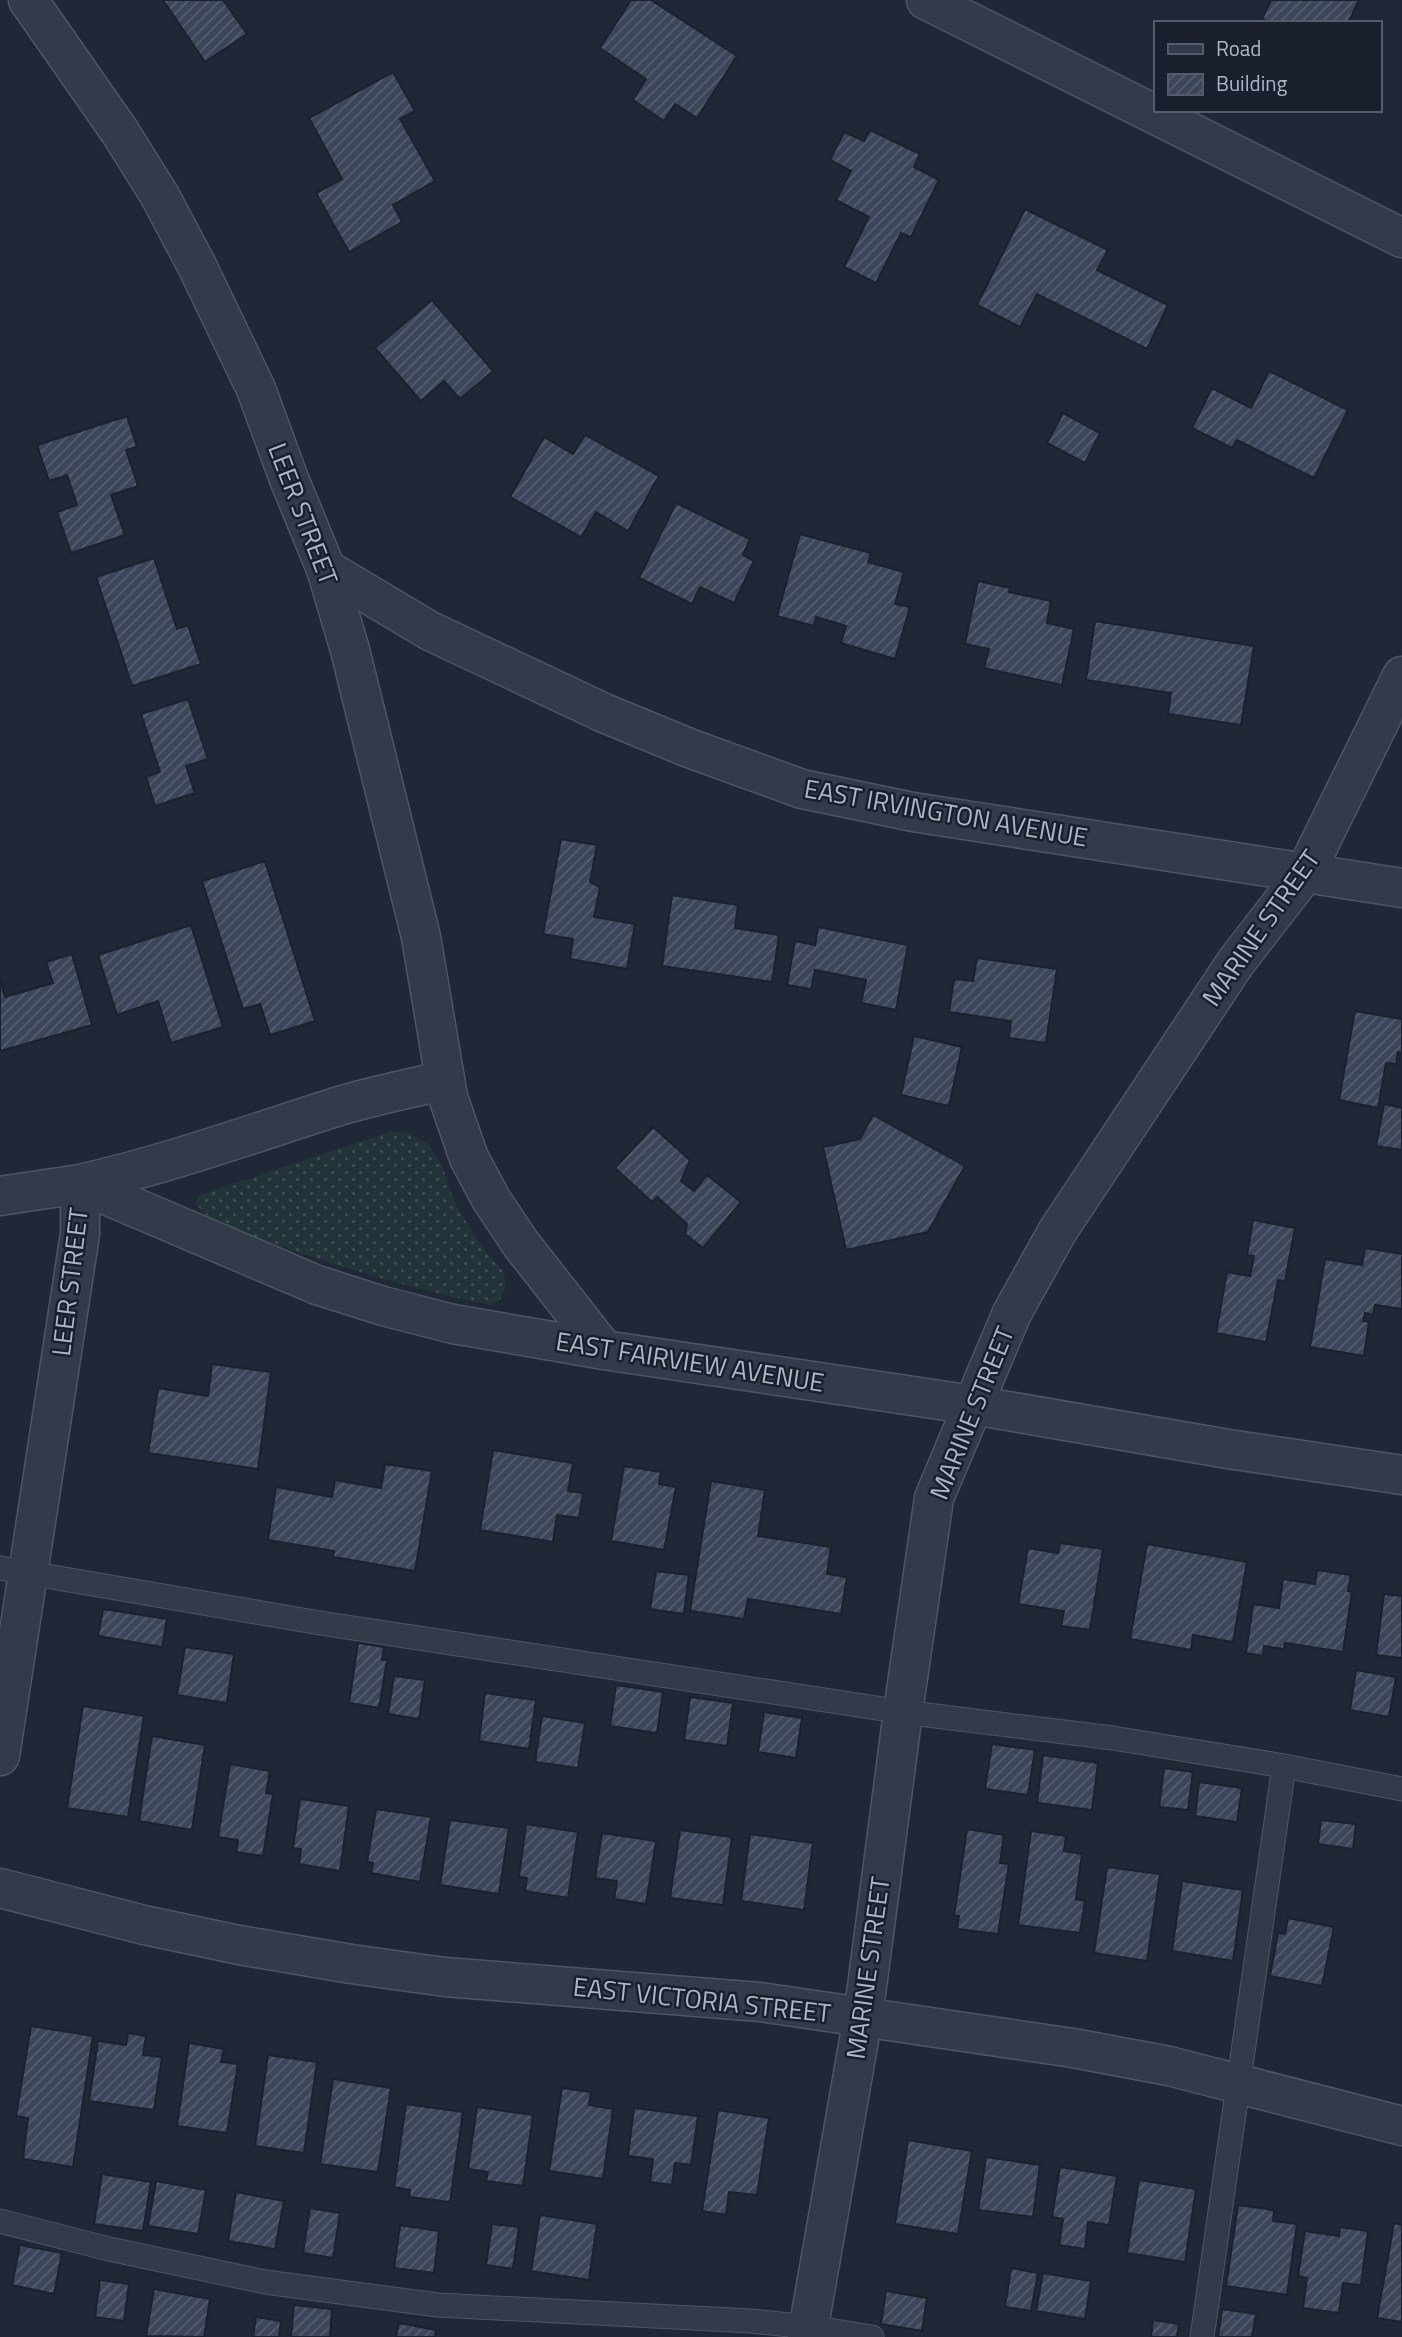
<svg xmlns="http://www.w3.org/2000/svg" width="1402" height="2337" font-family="'Titillium Web',sans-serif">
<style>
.grass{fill:url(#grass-dots)}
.building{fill:url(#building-hatch);stroke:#1b212f;stroke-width:2}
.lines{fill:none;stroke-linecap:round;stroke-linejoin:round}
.service-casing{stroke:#4e5563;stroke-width:25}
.minor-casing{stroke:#4e5563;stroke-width:41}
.service{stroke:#333a49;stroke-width:23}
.minor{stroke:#333a49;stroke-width:38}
.labels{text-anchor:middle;stroke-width:5;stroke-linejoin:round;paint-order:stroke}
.street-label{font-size:26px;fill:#aeb5c5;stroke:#191f2d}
</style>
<defs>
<pattern id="grass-dots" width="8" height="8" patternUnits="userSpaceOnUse" patternTransform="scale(1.75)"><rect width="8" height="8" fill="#223439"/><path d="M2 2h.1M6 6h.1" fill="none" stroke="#404f54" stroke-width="1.8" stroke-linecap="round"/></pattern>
<pattern id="building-hatch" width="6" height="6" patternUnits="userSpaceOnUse" patternTransform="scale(1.75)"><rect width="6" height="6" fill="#3c4559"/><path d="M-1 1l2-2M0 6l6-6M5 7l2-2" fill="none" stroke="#565e6f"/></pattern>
</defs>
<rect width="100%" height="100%" fill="#202838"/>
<path class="grass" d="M390 1132 409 1133 429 1145 443 1168 455 1204 480 1244 504 1273 506 1287 500 1299 491 1305C424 1292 359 1273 294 1251 271 1244 229 1230 209 1217 203 1213 199 1208 195 1202L200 1195 211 1191Z"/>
<g class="building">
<path d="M163 0H223L247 34 205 62Z"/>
<path d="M631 0H651L737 56 697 118 675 104 664 121 633 100 646 79 600 48Z"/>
<path d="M1271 0H1359L1348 23H1270L1262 19Z"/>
<path d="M393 72 415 111 400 119 435 181 393 205 402 222 349 252 316 193 342 179 309 118Z"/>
<path d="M870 130 920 154 914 167 939 180 911 237 901 233 876 283 844 267 869 217 836 200 851 171 830 160 844 132 864 141Z"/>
<path d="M1025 209 1108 250 1097 270 1168 305 1147 349 1037 294 1020 327 977 305Z"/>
<path d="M432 300 493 371 460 399 444 381 421 401 375 348Z"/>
<path d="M1269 371 1348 410 1314 478 1237 440 1232 448 1192 428 1212 388 1251 408Z"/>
<path d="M1063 413 1100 433 1085 463 1047 443Z"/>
<path d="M127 416 137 447 126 450 138 486 111 495 125 535 71 553 57 512 77 505 67 475 49 481 37 445Z"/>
<path d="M585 435 659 476 628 531 596 512 581 537 510 497 544 437 573 454Z"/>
<path d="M676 503 750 539 743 555 754 561 734 603 700 587 692 604 639 578Z"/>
<path d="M800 534 871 553 868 562 904 572 895 604 910 607 895 659 841 643 846 626 816 617 814 626 777 616Z"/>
<path d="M154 558 177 629 188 625 201 664 132 686 96 577Z"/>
<path d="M978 581 1010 588 1009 592 1051 601 1047 623 1074 629 1062 685 984 668 989 649 965 644Z"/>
<path d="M1095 621 1254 646 1241 725 1168 714 1171 693 1086 680Z"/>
<path d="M188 699 208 759 186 766 195 793 155 806 146 777 160 772 141 714Z"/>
<path d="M561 839 597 845 590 882 600 887 594 917 635 924 627 969 570 959 573 939 543 934Z"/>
<path d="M265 861 315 1021 270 1035 260 1004 243 1009 202 881Z"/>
<path d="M672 895 738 905 735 928 779 935 772 982 662 966Z"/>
<path d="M191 925 223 1027 171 1043 158 1001 117 1015 98 955Z"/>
<path d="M818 927 908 945 896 1010 861 1003 866 980 815 970 811 989 787 985 795 941 815 945Z"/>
<path d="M72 954 92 1025 0 1051V978L5 997 53 983 46 962Z"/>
<path d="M977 958 1057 969 1046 1043 1009 1038 1011 1021 949 1012 954 979 973 981Z"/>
<path d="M1355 1011 1402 1019V1053L1398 1052 1396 1064 1386 1063 1378 1108 1339 1100Z"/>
<path d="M914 1036 962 1047 949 1106 901 1095Z"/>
<path d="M1384 1104 1402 1108V1150L1376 1146Z"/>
<path d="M873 1115 965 1166 928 1232 846 1250 823 1147 860 1139Z"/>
<path d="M653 1127 690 1160 681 1181 694 1191 707 1175 741 1202 703 1248 685 1234 687 1224 657 1197 652 1202 615 1168Z"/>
<path d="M1253 1220 1295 1228 1285 1281 1278 1280 1266 1342 1216 1333 1227 1272 1250 1276 1254 1256 1247 1255Z"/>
<path d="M1365 1248 1402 1254V1309L1375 1305 1373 1315 1365 1313 1363 1321 1369 1322 1364 1356 1310 1347 1325 1259 1362 1265Z"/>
<path d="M212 1364 271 1372 258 1469 148 1453 158 1388 208 1396Z"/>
<path d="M493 1450 573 1463 568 1491 583 1493 579 1518 557 1515 553 1542 480 1530Z"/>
<path d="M385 1464 432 1471 415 1571 333 1557 334 1551 268 1540 276 1487 332 1497 335 1480 381 1488Z"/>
<path d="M624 1466 661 1472 659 1484 676 1487 664 1550 611 1541Z"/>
<path d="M711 1481 765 1490 758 1536 831 1547 827 1574 847 1577 841 1614 748 1599 744 1619 690 1611Z"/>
<path d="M1060 1543 1103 1549 1090 1630 1061 1626 1064 1611 1018 1604 1028 1548 1058 1553Z"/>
<path d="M1147 1544 1247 1562 1233 1642 1193 1635 1191 1650 1130 1639Z"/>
<path d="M1317 1570 1351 1575 1348 1591 1352 1592 1343 1652 1285 1643 1284 1649 1264 1646 1263 1656 1246 1653 1253 1604 1279 1608 1283 1579 1315 1584Z"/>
<path d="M656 1571 689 1575 684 1614 650 1609Z"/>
<path d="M1384 1594 1402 1596V1658L1376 1655Z"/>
<path d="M103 1609 167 1619 162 1647 98 1636Z"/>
<path d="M358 1643 384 1647 382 1660H387L379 1708 349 1703Z"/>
<path d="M185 1647 234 1654 227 1703 177 1695Z"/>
<path d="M1356 1670 1396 1677 1389 1717 1350 1710Z"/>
<path d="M394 1676 425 1680 419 1719 388 1714Z"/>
<path d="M616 1685 663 1692 657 1733 610 1726Z"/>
<path d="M485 1693 536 1700 529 1749 479 1741Z"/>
<path d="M690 1697 733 1703 727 1746 684 1740Z"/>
<path d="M83 1706 144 1716 128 1817 67 1808Z"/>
<path d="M764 1712 802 1718 796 1758 758 1752Z"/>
<path d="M542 1716 585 1723 578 1768 535 1762Z"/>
<path d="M152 1736 205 1745 192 1830 139 1821Z"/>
<path d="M992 1744 1035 1750 1028 1795 985 1789Z"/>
<path d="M1043 1755 1098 1763 1092 1810 1037 1803Z"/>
<path d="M230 1764 270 1771 266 1793 273 1794 263 1856 236 1852 238 1840 218 1837Z"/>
<path d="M1164 1768 1193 1772 1188 1810 1159 1807Z"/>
<path d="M1199 1782 1242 1788 1237 1822 1195 1816Z"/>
<path d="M300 1799 349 1806 340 1871 299 1864 301 1849 293 1848Z"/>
<path d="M376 1809 431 1817 420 1882 371 1873 373 1863 367 1862Z"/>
<path d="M450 1820 509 1828 499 1894 440 1885Z"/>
<path d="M1321 1820 1356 1824 1353 1849 1318 1844Z"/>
<path d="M526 1824 578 1832 568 1898 525 1891 527 1878 519 1877Z"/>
<path d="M967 1829 1004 1835 1000 1863 1009 1864 998 1934 957 1929 959 1916H954Z"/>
<path d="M680 1830 732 1837 723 1905 670 1898Z"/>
<path d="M1031 1831 1066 1836 1064 1851 1082 1854 1076 1899 1085 1901 1080 1933 1018 1925Z"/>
<path d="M602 1833 656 1841 646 1904 614 1899 617 1881 595 1878Z"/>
<path d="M750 1834 813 1843 804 1910 741 1901Z"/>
<path d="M1107 1867 1160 1874 1147 1961 1094 1953Z"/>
<path d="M1182 1881 1243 1890 1233 1961 1172 1951Z"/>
<path d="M1288 1918 1334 1927 1322 1986 1270 1976 1278 1933 1285 1934Z"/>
<path d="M31 2026 93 2036 73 2167 23 2159 28 2118 16 2116Z"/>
<path d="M128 2033 146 2036 143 2055 162 2057 154 2110 89 2101 98 2041 126 2045Z"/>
<path d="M189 2043 224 2049 221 2062 238 2064 227 2133 177 2126Z"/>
<path d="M268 2055 317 2062 304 2153 255 2146Z"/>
<path d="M333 2079 391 2088 378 2172 320 2164Z"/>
<path d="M562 2088 591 2092 589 2105 613 2109 603 2179 549 2171Z"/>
<path d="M406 2104 463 2112 450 2202 409 2197 410 2190 394 2187Z"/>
<path d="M477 2107 533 2115 523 2186 486 2181 488 2172 468 2169Z"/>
<path d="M634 2108 698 2116 691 2165 675 2163 672 2185 650 2182 653 2159 628 2156Z"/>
<path d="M718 2110 769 2118 757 2195 729 2192 726 2215 702 2211Z"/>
<path d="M908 2140 972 2151 958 2234 895 2224Z"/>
<path d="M986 2157 1040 2165 1033 2217 978 2210Z"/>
<path d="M1060 2167 1117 2176 1109 2225 1088 2222 1085 2249 1059 2245 1063 2219 1052 2217Z"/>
<path d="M102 2174 151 2182 143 2231 94 2224Z"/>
<path d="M1139 2180 1196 2189 1185 2262 1127 2253Z"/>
<path d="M156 2181 206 2190 198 2234 148 2226Z"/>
<path d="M236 2192 284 2201 275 2249 228 2241Z"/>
<path d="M1238 2205 1274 2210 1273 2221 1297 2224 1287 2295 1226 2286Z"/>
<path d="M310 2208 340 2213 333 2258 303 2253Z"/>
<path d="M540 2215 597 2224 589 2280 531 2271Z"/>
<path d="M1394 2223 1402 2225V2322L1377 2318Z"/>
<path d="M492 2224 519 2227 513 2269 486 2265Z"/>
<path d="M400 2225 439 2231 434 2273 394 2268Z"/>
<path d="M1340 2227 1368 2231 1361 2285 1343 2283 1339 2313 1303 2308 1307 2278 1298 2276 1305 2231 1339 2236Z"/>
<path d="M20 2245 62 2253 54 2294 12 2285Z"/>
<path d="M1011 2268 1038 2273 1031 2311 1005 2307Z"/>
<path d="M1043 2273 1091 2281 1085 2319 1036 2311Z"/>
<path d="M100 2280 129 2284 124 2321 95 2317Z"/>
<path d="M154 2289 210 2299 204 2337 146 2336Z"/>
<path d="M886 2291 927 2298 922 2331 881 2324Z"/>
<path d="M294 2305 332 2309 330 2337H291Z"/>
<path d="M1222 2309 1256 2314 1252 2337H1218Z"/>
<path d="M256 2317 281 2321 279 2337H253Z"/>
<path d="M1153 2320 1179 2324 1177 2337H1151Z"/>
<path d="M399 2323 436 2330 435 2337H396Z"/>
</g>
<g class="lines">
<g class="service-casing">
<g id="service">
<path d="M0 1568 320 1623 903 1712 1113 1738 1284 1766 1402 1789"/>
<path d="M0 2221 109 2249 265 2282 438 2305 751 2321 809 2327 872 2337"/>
<path d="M1202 2337 1284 1766"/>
</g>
</g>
<g class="minor-casing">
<g id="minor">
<path d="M28 0 120 132 160 196 197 266 256 389 289 479 326 569 350 650 421 937 448 1097 469 1158 491 1199 521 1244 604 1350"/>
<path d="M926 0 1402 238"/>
<path d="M326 569 430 631 604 713 689 748 802 789 913 812 1402 888"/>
<path d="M0 1196 80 1184 317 1285 383 1306 453 1324 604 1350 973 1405 1228 1449 1402 1475"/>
<path d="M0 1756 80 1234V1184C168 1164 251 1134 336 1107 372 1096 409 1089 445 1080"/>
<path d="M0 1888 144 1925 239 1945 351 1964 445 1977 760 2002 1073 2048 1169 2066 1402 2126"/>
<path d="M807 2337 863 2017 903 1712 934 1498 1012 1313 1057 1232 1236 962 1305 873 1402 676"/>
</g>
</g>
<use href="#service" class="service"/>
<use href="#minor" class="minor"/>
</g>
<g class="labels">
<g class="street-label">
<text transform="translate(303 514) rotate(69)" y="9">LEER STREET</text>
<text transform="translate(946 813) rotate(10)" y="9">EAST IRVINGTON AVENUE</text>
<text transform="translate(1261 928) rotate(-55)" y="9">MARINE STREET</text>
<text transform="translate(70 1282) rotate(-83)" y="9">LEER STREET</text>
<text transform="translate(690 1362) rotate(9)" y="9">EAST FAIRVIEW AVENUE</text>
<text transform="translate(972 1413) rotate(-68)" y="9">MARINE STREET</text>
<text transform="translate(868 1968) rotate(-82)" y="9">MARINE STREET</text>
<text transform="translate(702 2000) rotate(6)" y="9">EAST VICTORIA STREET</text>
</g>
</g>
<rect x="1154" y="21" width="228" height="91" fill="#191f2d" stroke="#555b6a" stroke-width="2"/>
<rect x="1168" y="44" width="35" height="10" fill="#333a49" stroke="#555b6a" stroke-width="2"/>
<text x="1216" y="56" font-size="21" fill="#aeb5c5">Road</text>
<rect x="1168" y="74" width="35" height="21" fill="url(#building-hatch)" stroke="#555b6a" stroke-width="2"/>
<text x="1216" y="91" font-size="21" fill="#aeb5c5">Building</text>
</svg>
